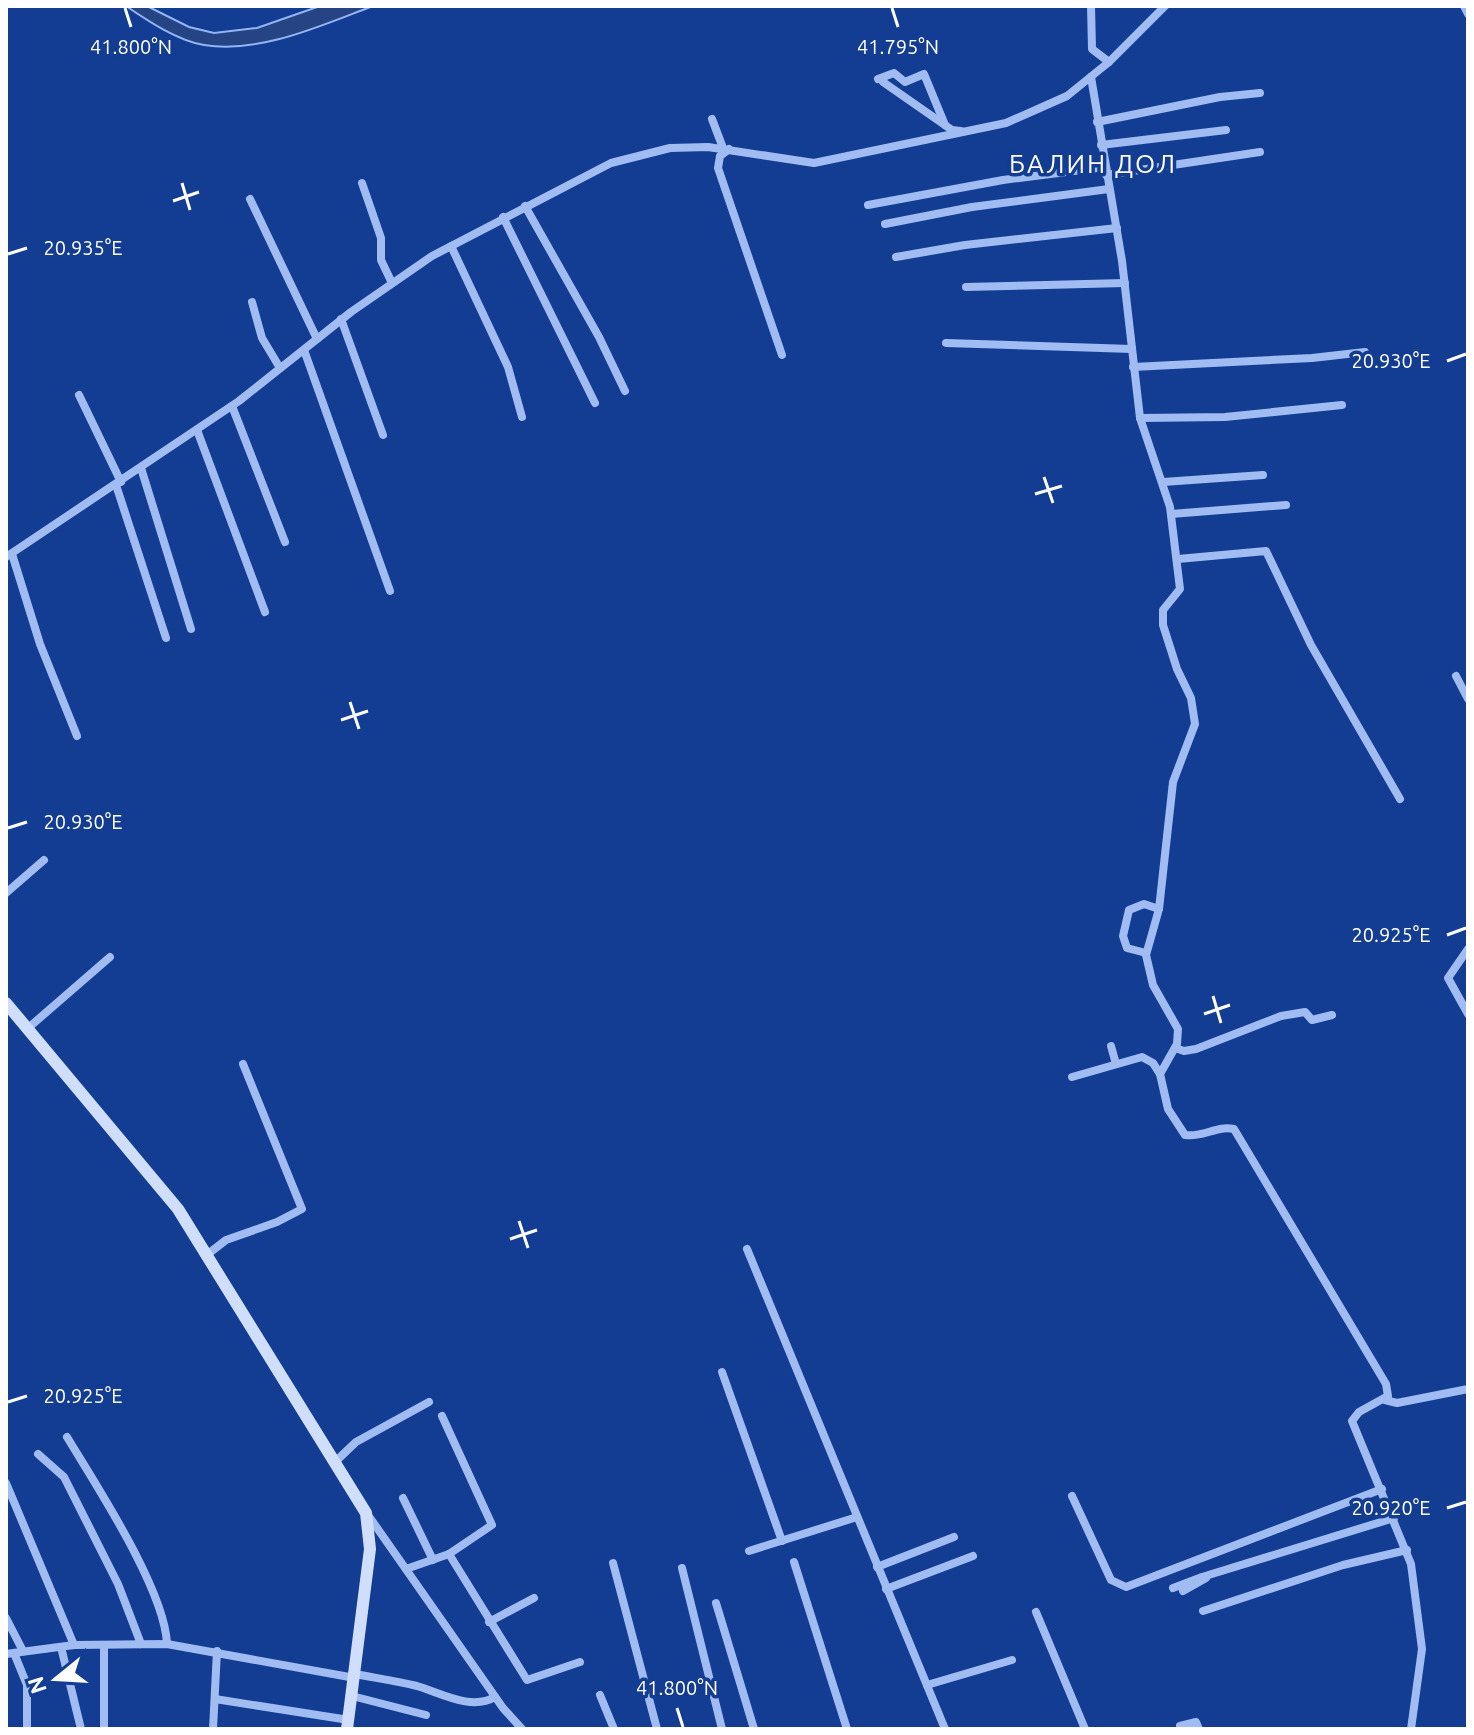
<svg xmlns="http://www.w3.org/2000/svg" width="1474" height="1735" font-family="Ubuntu,sans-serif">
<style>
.water{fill:#264484;stroke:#93b5f5;stroke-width:2}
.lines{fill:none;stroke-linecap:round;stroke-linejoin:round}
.street{stroke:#a1bcf2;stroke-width:8}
.secondary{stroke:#cfdefc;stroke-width:12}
.ticks{fill:none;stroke:#fff;stroke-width:3}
.labels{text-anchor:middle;stroke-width:7;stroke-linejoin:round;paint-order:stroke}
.quarter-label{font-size:26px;letter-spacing:2px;fill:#fff;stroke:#133d92}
.ticks-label{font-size:20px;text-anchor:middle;fill:#fff;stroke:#133d92;stroke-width:7;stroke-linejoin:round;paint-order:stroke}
</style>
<rect width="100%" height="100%" fill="#133d92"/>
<path class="water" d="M126 6H147L189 27 214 33 257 28 320 6H373C322 25 260 54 204 45 178 41 148 21 126 6Z"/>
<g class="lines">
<g class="street">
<path d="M1091 6 1092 49 1109 62"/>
<path d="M1464 6 1468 14"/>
<path d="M1091 77 1122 261 1140 418 1170 507 1180 589 1163 610V625L1177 669 1191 698 1195 724 1173 782 1159 909 1146 955 1153 985 1178 1029 1177 1044 1160 1074 1168 1109 1185 1135C1203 1138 1217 1125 1234 1129L1386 1384 1388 1396 1359 1412 1352 1421 1411 1564 1422 1649 1411 1729"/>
<path d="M878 79 894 73 905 82 924 74 945 125"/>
<path d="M883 82 952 130 961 131"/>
<path d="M712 119 723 148"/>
<path d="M1097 122 1220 97 1260 93"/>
<path d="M1101 145 1226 130"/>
<path d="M729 149 720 156 718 168 782 355"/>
<path d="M1106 175 1260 152"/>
<path d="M362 183 381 238V260L392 283"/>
<path d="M250 199 317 339"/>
<path d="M868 205 1003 180 1105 167"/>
<path d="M525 206 599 337 625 391"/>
<path d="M503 217 595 403"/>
<path d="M885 224 972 207 1109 189"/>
<path d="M451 246 508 367 522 417"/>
<path d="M896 257 965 245 1117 228"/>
<path d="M966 287 1125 283"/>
<path d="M252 302 262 338 280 368"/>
<path d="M341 319 383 435"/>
<path d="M946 343 1132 349"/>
<path d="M304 350 390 591"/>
<path d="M1133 367 1312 358 1365 352"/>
<path d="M79 395 121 482"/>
<path d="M232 406 285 542"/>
<path d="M1140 418 1225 417 1342 405"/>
<path d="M197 430 265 612"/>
<path d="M141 468 191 629"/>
<path d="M1163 482 1263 475"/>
<path d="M116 485 166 638"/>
<path d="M1171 514 1286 505"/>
<path d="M12 554 40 644 77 736"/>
<path d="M6 557 239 401 351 312 432 256 611 163 670 148 708 147 814 163 1006 123 1067 96 1109 62 1165 6"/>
<path d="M1178 559 1266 551 1311 645 1400 799"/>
<path d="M1456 676 1468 699"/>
<path d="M6 893 44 860"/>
<path d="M1468 949 1448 978 1468 1014"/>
<path d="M1146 953 1127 948 1123 936 1129 910 1144 904 1159 909"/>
<path d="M27 1029 110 957"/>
<path d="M1111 1046 1116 1064"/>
<path d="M1175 1048 1184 1051 1196 1049 1281 1016 1305 1012 1312 1020 1332 1015"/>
<path d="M1072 1077 1142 1057 1153 1063 1160 1074"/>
<path d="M747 1249 945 1729"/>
<path d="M208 1254 226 1240 277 1222 302 1209 243 1064"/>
<path d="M722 1372 782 1541"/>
<path d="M1385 1400 1397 1403 1468 1389"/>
<path d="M67 1437C96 1485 165 1590 167 1644"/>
<path d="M38 1454 64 1477 118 1584 141 1644"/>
<path d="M335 1462 356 1442 429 1402"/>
<path d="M6 1483 74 1645"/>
<path d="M1072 1496 1111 1580 1126 1587 1382 1489"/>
<path d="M403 1498 433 1560"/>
<path d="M368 1515 503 1708 522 1729"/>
<path d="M749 1551 857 1517"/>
<path d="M449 1554 527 1680 580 1662"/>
<path d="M794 1562 847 1729"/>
<path d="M613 1563 657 1729"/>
<path d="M877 1567 954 1537"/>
<path d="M682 1568 722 1729"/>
<path d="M406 1569 449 1554 492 1525 442 1416"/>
<path d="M1173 1588 1202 1577 1394 1518"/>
<path d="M886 1589 973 1556"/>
<path d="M1183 1591 1206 1578"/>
<path d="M716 1603 754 1729"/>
<path d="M1203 1611 1343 1565 1407 1550"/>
<path d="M1036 1612 1085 1729"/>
<path d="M6 1618 23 1651"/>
<path d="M489 1622 534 1598"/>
<path d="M104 1645V1729"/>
<path d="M61 1647 81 1729"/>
<path d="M14 1653 27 1685V1729"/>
<path d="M6 1654 74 1645 167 1644 355 1678"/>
<path d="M355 1674C376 1678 397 1681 417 1686 441 1693 471 1711 495 1697"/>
<path d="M927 1685 1012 1660"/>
<path d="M600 1695 614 1729"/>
<path d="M352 1696 426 1715"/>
<path d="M215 1699 349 1720"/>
<path d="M1180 1726 1196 1722 1199 1729"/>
<path d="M213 1729 217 1651"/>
</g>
<path class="secondary" d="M6 1003 178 1209 366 1513 370 1549 347 1729"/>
</g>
<path class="ticks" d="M125 8 131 27M892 8 898 27M182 183 190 210M173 201 199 192M8 254 27 248M1447 361 1466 354M1044 477 1053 503M1035 494 1062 486M350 702 359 729M341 720 368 711M8 828 27 822M1447 935 1466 928M1213 996 1221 1023M1204 1014 1230 1005M519 1221 528 1248M510 1239 537 1230M8 1402 27 1396M1447 1508 1466 1502M677 1708 683 1727"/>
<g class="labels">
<g class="quarter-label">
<text x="1093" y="173">БАЛИН ДОЛ</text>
</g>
</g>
<g class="ticks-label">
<text x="131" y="54">41.800°N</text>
<text x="898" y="54">41.795°N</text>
<text x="83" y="255">20.935°E</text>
<text x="1391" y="368">20.930°E</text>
<text x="83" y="829">20.930°E</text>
<text x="1391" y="942">20.925°E</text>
<text x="83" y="1403">20.925°E</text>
<text x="1391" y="1515">20.920°E</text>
<text x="677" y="1695">41.800°N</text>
</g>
<rect width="1474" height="1735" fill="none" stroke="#ffffff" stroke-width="16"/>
<g transform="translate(56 1679) rotate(252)" stroke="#133d92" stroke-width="6" paint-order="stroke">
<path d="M0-6L14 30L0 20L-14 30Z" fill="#ffffff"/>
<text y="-12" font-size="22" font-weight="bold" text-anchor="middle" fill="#ffffff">N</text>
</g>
</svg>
